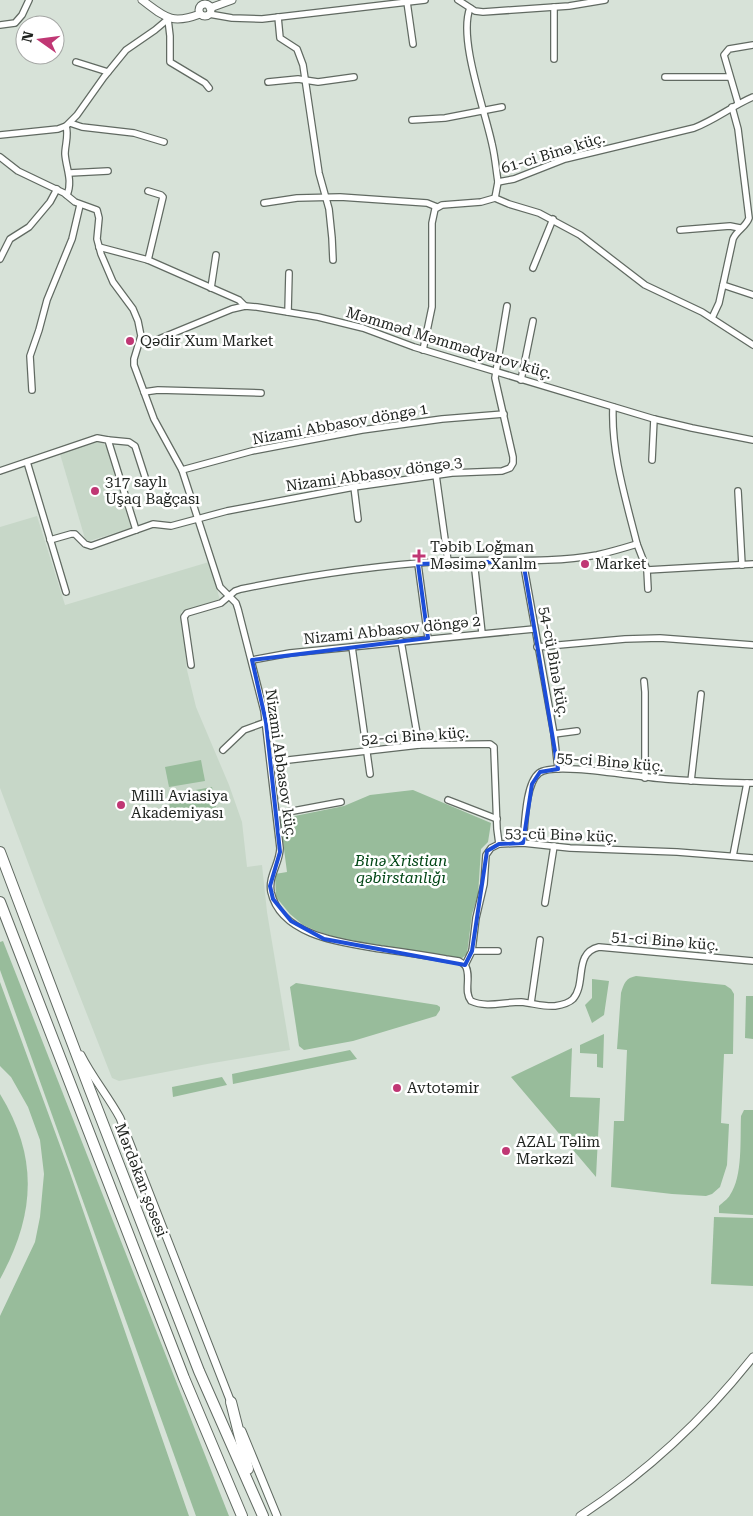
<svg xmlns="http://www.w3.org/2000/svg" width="753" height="1516" font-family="'Roboto Serif',serif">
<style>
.built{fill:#c7d7c8}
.green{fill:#98bc9b}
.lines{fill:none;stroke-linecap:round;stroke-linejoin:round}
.minor-casing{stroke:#616a62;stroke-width:8}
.tertiary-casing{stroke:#616a62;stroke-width:9}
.motorway-casing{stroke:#616a62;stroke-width:12}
.minor{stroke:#fff;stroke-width:5.5}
.tertiary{stroke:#fff;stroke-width:7}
.motorway{stroke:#fff;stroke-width:10}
.marked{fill:none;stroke:#1d4ed8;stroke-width:4;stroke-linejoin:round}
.poi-dot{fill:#c03774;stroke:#fff;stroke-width:2}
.labels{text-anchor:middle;stroke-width:5;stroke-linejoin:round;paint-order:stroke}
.street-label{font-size:15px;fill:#1e221e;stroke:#fff}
.poi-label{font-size:15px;fill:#1e221e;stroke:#fff;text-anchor:start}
.park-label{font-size:15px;font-style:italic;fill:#004615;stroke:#fff}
</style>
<rect width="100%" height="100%" fill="#d7e2d8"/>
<g class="built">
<path d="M100 441 106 446 131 528 86 542 60 454Z"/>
<path d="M37 516 65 605 209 562 220 600 181 612 187 670 196 707 229 785 242 822 247 867 262 865 267 912 290 1050 207 1064 119 1081 112 1078 44 905 0 788V527Z"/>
</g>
<g class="green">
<path d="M201 760 205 781 169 787 165 767Z"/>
<path d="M212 787 217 812 172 820 168 795Z"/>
<path d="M413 790 491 823 488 842 481 849 478 895 472 914 467 954 461 959 337 938 317 931 303 925 290 914 276 897 275 874 287 872 280 819 344 806 370 795Z"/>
<path d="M3 941 229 1516H196L0 970V942Z"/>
<path d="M636 976 725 985 731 989 734 994 733 1054H724L721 1123 729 1124 727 1165 720 1187 712 1194 706 1196 672 1194 611 1187 614 1121H624L627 1050 617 1049 621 993C624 983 626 978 636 976Z"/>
<path d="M592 979 609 981 604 1015 592 1023 585 1005 592 998Z"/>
<path d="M0 982 69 1170 189 1516H0V1316L35 1242 40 1217 44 1174 40 1140 28 1107 11 1077 0 1066Z"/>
<path d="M296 983 437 1005 440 1007V1010L436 1016 353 1041 304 1050 299 1046 290 987Z"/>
<path d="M746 996H753V1039L745 1038Z"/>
<path d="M604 1034 603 1068 597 1067V1054L580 1053V1045Z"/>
<path d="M572 1048 570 1097 600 1098 596 1177 511 1077Z"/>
<path d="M350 1050 357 1059 233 1084 232 1074Z"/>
<path d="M222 1077 227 1085 173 1097 172 1087Z"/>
<path d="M0 1094C39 1158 35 1215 0 1279Z"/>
<path d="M744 1110H753V1215L719 1213V1206C723 1202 728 1199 730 1195 743 1176 740 1139 741 1116Z"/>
<path d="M714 1217 753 1218V1286L711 1284Z"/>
</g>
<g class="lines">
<g class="minor-casing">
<g id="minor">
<path d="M458 0 475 11 483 12 569 6 605 0"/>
<path d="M407 2 413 44"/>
<path d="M470 8C458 39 485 110 492 144 495 156 496 169 498 182L514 179 565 159 694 128C715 120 732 106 753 97"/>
<path d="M209 14 232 18 262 19 425 0"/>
<path d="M278 17 280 38 297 49 303 65 319 173 329 209 332 238 333 260"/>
<path d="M168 19 170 36V62L205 83 209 88"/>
<path d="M0 25 15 23 22 15 29 0"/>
<path d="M554 59V7"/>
<path d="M76 62 108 72"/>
<path d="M665 77H729"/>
<path d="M268 82 298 79 318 82 354 77"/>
<path d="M738 103 724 55 729 49 753 45"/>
<path d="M412 120 445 118 502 107"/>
<path d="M70 123 82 127 134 133 164 142"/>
<path d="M66 126C69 135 65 145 65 154 66 168 73 181 67 195"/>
<path d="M0 135 58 129 66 126 77 115 104 77 126 50 155 30 168 19"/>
<path d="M0 157 18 171 64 193 75 202 97 210 99 218 97 239 101 254 113 282 133 309 138 321 141 336 134 359V365L154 419 182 470 220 587 236 603 238 609 264 711 280 848C280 863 268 876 271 892 281 937 345 943 381 949 403 952 424 955 446 959L459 961 465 965"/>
<path d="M69 173 108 171"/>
<path d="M148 191 161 195 163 197 148 260"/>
<path d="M495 198 498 182"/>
<path d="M264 203 297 198 340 197 427 203 437 207"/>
<path d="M680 230 730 226 740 228"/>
<path d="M99 247 148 260 239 300 245 306"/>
<path d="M0 259 10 239 29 227 50 202 57 189"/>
<path d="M533 268 553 219"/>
<path d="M723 285 753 295"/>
<path d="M211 288 216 255"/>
<path d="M288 312 289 273"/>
<path d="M712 318 719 303 733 239C737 230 746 227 749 218L738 129 732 107"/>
<path d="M140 342H149L159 339 232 309 245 306 257 307 318 317 363 328 414 347 654 419 692 428 753 440"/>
<path d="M423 350 432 307V223L435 209 442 205 481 202 495 198 509 204 539 213 580 235 645 285 702 312 753 345"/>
<path d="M521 380 533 321"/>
<path d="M32 390 30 356 39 330 47 300 72 239 80 205"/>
<path d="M144 392 158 390 261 393"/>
<path d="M613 407C611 453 626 500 637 544"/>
<path d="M108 440 129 442 135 446 146 480"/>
<path d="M652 460 654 419"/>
<path d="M27 462 66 592"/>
<path d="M182 470 252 451 362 430 442 419 504 414"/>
<path d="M0 471 97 438 108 440 136 530"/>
<path d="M436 475 448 561"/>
<path d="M354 487 358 519"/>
<path d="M738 491 742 565"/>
<path d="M50 540 71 534H75L85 544 91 546 153 524 171 526 227 511 354 487 452 473 502 471 510 468 513 463V457L495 378 507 306"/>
<path d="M474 561 482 633"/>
<path d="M523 561 554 734 558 769"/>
<path d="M418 564 428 638"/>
<path d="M647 570 648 589"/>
<path d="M401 641 419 745"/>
<path d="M352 647 370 774"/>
<path d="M537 647 625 639 660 638 753 645"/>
<path d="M252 660 290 653 534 629"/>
<path d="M191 665 184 617 187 613 221 603 235 591 241 589C309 575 378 565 448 561 498 559 548 564 597 555 610 552 624 548 637 544L647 570 753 564"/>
<path d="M644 681 645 692V778"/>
<path d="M554 734 577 731"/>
<path d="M223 750 244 730 266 722"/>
<path d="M271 762 419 745 490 744 494 747V750L497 829 499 844"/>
<path d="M691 781 701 694"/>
<path d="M448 800 497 819"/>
<path d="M277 814 341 802"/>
<path d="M523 843C525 826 525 784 539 773 555 761 641 778 665 779 694 781 723 783 753 783"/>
<path d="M733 856 747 783"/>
<path d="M545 903 554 846"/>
<path d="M472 951H498"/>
<path d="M465 965 472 951 476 918 484 884 486 855 491 848 499 844 523 843 570 848 677 852 753 858"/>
<path d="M465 965C472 976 463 991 471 1001 486 1008 504 1002 521 1002 532 1003 544 1007 555 1006 561 1005 569 1003 573 999 587 983 573 953 599 947L753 961"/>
<path d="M531 1003 540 940"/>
</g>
</g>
<g class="tertiary-casing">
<g id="tertiary">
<path d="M142 0C165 17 171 25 200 14"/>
<circle cx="205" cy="10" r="6"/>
<path d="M210 8 232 0"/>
<path d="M81 1055C92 1077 108 1096 120 1118L232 1405"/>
<path d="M242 1431 277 1516"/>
<path d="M580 1516C646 1473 704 1419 753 1357"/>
</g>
</g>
<g class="motorway-casing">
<g id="motorway">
<path d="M0 852 90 1090 199 1371 263 1516"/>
<path d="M0 902 184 1378 242 1516"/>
<path d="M231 1402 248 1469"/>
</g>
</g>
<use href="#minor" class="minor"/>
<use href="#tertiary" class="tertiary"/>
<use href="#motorway" class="motorway"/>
</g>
<path class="marked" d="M523 561 558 769 540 772 532 784 523 843 499 844 487 851 472 951 465 965 324 939 291 921 273 899 270 886 280 852 266 722 252 660 428 638 418 564Z"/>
<g class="poi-dot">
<circle cx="130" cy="341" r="5"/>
<circle cx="95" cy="491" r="5"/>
<path d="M416.5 548.5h5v5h5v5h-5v5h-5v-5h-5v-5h5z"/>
<circle cx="585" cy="564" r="5"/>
<circle cx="121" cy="805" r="5"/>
<circle cx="397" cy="1088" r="5"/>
<circle cx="506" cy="1151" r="5"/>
</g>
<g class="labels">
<g class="street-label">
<text transform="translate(553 153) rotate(-17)" y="5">61-ci Binə küç.</text>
<text transform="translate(449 343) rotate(17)" y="5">Məmməd Məmmədyarov küç.</text>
<text transform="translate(340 424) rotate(-10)" y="5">Nizami Abbasov döngə 1</text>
<text transform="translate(374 474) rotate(-8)" y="5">Nizami Abbasov döngə 3</text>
<text transform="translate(392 630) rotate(-6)" y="5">Nizami Abbasov döngə 2</text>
<text transform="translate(554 662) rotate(80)" y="5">54-cü Binə küç.</text>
<text transform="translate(415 736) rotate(-4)" y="5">52-ci Binə küç.</text>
<text transform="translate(610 762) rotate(5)" y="5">55-ci Binə küç.</text>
<text transform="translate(281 764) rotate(82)" y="5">Nizami Abbasov küç.</text>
<text transform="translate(561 835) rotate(2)" y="5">53-cü Binə küç.</text>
<text transform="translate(665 941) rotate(5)" y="5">51-ci Binə küç.</text>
<text transform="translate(141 1180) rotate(69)" y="5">Mərdəkan şosesi</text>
</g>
<g class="poi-label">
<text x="140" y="346">Qədir Xum Market</text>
<text x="105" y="487">317 saylı<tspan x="105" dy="17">Uşaq Bağçası</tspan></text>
<text x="430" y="552">Təbib Loğman<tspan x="430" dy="17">Məsimə Xanlm</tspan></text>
<text x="595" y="569">Market</text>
<text x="131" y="801">Milli Aviasiya<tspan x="131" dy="17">Akademiyası</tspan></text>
<text x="407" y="1093">Avtotəmir</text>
<text x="516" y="1147">AZAL Təlim<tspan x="516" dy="17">Mərkəzi</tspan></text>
</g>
<g class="park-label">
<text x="401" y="866">Binə Xristian<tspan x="401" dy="17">qəbirstanlığı</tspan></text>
</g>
</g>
<g transform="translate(40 40) rotate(284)"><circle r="24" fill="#ffffff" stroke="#a5a7a5"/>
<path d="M0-4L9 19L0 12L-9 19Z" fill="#c03774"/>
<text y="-8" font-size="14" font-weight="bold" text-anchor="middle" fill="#1e221e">N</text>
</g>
</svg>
